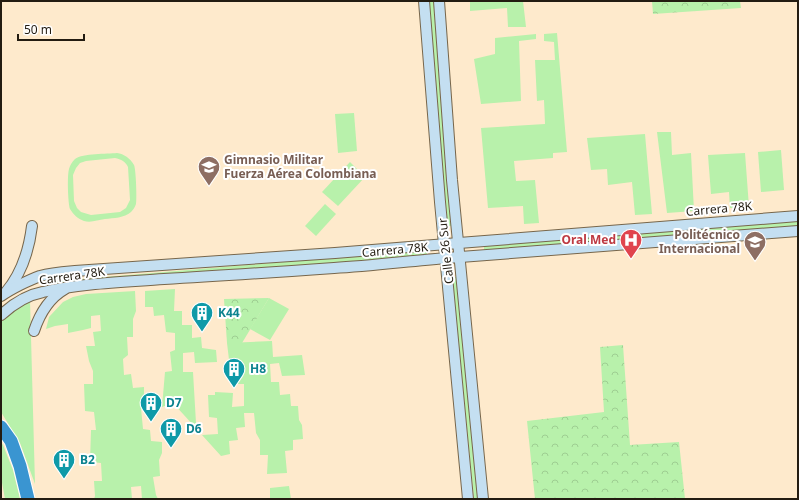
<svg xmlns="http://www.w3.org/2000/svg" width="799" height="500" font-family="'Noto Sans',sans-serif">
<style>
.grass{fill:#b8f1ab;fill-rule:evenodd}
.park{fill:url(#park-crowns)}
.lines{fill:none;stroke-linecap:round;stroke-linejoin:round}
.secondary-casing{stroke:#77664b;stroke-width:12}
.highway-casing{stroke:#fff;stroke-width:15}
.secondary{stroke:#c4dff1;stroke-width:10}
.highway{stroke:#3a95d1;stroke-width:13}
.labels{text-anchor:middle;stroke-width:4;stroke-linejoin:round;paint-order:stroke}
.education-label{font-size:12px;font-weight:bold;fill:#785e54;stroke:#fff;text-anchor:start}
.street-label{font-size:12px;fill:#231c11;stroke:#fff}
.health-label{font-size:12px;font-weight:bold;fill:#be3a42;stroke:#fff;text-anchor:end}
.culture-label{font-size:12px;font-weight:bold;fill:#0d838f;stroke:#fff;text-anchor:start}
</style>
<defs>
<pattern id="park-crowns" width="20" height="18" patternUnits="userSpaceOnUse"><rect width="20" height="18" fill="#b8f1ab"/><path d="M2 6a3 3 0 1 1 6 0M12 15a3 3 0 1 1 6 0" fill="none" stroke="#9ece92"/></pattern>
</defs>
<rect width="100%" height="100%" fill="#feeacc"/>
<g class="grass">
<path d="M429 1H435L453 226H447Z"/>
<path d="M470 1H523L526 27H508L507 8 470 11Z"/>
<path d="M557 33 567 152 553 153V158L514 161 516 181 535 180 539 223 524 224 523 206 488 208 481 128 545 124 544 100 537 101 535 60H555L554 42 544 41V34Z"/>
<path d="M536 34V39L519 41 521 101 481 104 474 59 495 54V38Z"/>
<path d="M354 113 357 151 338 153 335 114Z"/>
<path d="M657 132H671L672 155 691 153 694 211 667 213Z"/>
<path d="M645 134 652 214 635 215 632 182 608 185 607 169 591 170 587 138Z"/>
<path d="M781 150 784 190 761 192 758 152Z"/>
<path d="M117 153C124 154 130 158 134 165 136 169 137 200 136 204 135 207 133 210 131 212 124 218 114 218 105 219 98 220 91 223 84 221 78 219 73 214 70 209 68 203 67 176 69 169 70 165 72 162 75 159 83 153 107 154 117 153ZM115 158C121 159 126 162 128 167L130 200 126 208 120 212 91 215 81 212 77 208 74 201 73 175 76 168 80 163 86 161Z"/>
<path d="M745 153 749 207 730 208 729 192 711 194 708 155Z"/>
<path d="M350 162 365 177 338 206 322 192Z"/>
<path d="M325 204 336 214 316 236 305 226Z"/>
<path d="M798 221V227L484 252V246Z"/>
<path d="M427 250V256L57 285V281Z"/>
<path d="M452 277H458L479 499H474Z"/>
<path d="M175 289 174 311H182V325H192V338L201 337 202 348 216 350 217 362 195 363 194 352 183 353V372H193L196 423 194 426 173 403 162 407 165 372 172 371 170 352 175 350V333L166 332 164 315 154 316 153 307H145V291Z"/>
<path d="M135 291 136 311 133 319V337H127L128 355 123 359 124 375 131 374 133 388 144 387V395L141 408 143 429 150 430 151 441 162 442V453L159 460 160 476 153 477 156 495 158 499H142L141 486 131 487 132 499H94L95 496 94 481H102L101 463 90 462 91 430H96L94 412 85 411 84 384H93V371L89 361 86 346H95L93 332 101 331 100 315 91 316V328L83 330 68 333V324L55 326 46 329 49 317 63 302 73 297 86 294Z"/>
<path d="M269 298 289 309 270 340 250 329Z"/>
<path d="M30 300 35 484 20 443 1 412V322L20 305Z"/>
<path d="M272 341 273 357 302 355 305 375 282 376 279 363 270 364 271 382H279L280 395 290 394 291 406H298L299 420 302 425 303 439 293 440V450L285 451 287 473 267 474 268 455H260V440L256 433 254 413H244L245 427 236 428 238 440 229 441 230 454 221 456 202 435 218 434 217 418 209 417 208 395H215V392L233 393 232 407 244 406V384H235V374L230 368 227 343Z"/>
<path d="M1 442 3 445 13 470 20 499H5L1 477Z"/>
<path d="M289 486 291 499H270V488Z"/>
</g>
<g class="park">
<path d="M652 1H740L741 8 653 14Z"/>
<path d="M269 298 242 343H227L224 299Z"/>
<path d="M623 345 630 445 679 442 685 499H535L527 421C553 418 578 415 604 412L600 347Z"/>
</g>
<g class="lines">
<g class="secondary-casing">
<g id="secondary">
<path d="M424 1 440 202 468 499"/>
<path d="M439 1 452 180 483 499"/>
<path d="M6 292C22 273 29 250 32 226"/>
<path d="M1 296C11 289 29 280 40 276 51 273 64 272 75 271L335 253 459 243 798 216"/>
<path d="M1 315C13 304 27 295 43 292 82 283 124 282 164 279 220 276 277 272 334 268 371 266 409 261 447 258 564 248 681 241 798 231"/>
<path d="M34 331C40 313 49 298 65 289"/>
</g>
</g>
<g class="highway-casing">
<path id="highway" d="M1 427 11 441 20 466 28 499"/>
</g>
<use href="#secondary" class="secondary"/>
<use href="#highway" class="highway"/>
</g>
<defs>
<g id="school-pin" transform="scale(1.15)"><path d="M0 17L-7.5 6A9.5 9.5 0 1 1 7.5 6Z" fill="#8d6e63" stroke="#fff"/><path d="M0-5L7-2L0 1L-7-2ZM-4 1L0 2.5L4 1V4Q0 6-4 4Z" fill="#fff"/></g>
<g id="hospital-pin" transform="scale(1.15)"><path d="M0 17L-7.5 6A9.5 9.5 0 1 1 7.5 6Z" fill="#e0444e" stroke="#fff"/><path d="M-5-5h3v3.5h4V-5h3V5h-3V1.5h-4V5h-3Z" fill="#fff"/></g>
<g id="university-pin" transform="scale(1.15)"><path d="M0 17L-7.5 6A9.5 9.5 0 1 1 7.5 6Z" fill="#8d6e63" stroke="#fff"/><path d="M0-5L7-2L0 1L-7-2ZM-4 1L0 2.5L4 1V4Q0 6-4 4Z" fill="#fff"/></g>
<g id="building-pin" transform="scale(1.15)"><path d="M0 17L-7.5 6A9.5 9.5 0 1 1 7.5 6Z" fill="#0f9aa8" stroke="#fff"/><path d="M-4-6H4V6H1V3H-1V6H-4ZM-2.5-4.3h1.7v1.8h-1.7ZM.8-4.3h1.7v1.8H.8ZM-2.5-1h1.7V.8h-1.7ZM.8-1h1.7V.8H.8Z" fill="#fff"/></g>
</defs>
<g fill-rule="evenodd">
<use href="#school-pin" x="209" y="167"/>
<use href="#hospital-pin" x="631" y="240"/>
<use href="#university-pin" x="755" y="242"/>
<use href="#building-pin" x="202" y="313"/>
<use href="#building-pin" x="234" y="369"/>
<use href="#building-pin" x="151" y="403"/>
<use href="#building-pin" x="171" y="429"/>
<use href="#building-pin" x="64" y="460"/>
</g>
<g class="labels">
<g class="education-label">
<text x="224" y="164">Gimnasio Militar<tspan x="224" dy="14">Fuerza Aérea Colombiana</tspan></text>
<text x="740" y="239" text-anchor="end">Politécnico<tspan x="740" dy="14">Internacional</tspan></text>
</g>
<g class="street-label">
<text transform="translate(719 209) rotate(-5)" y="4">Carrera 78K</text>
<text transform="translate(395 250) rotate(-5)" y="4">Carrera 78K</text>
<text transform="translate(446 251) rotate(-96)" y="4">Calle 26 Sur</text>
<text transform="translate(72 276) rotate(-8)" y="4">Carrera 78K</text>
</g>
<g class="health-label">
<text x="616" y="244">Oral Med</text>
</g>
<g class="culture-label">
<text x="218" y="317">K44</text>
<text x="250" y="373">H8</text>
<text x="166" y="407">D7</text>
<text x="186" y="433">D6</text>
<text x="80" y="464">B2</text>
</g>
</g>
<rect width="799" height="500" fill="none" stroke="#231c11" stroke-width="4"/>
<path d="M18 34v6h66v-6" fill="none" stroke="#231c11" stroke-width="2"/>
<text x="24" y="34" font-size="12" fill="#231c11" stroke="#ffffff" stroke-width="3" paint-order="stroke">50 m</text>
</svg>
